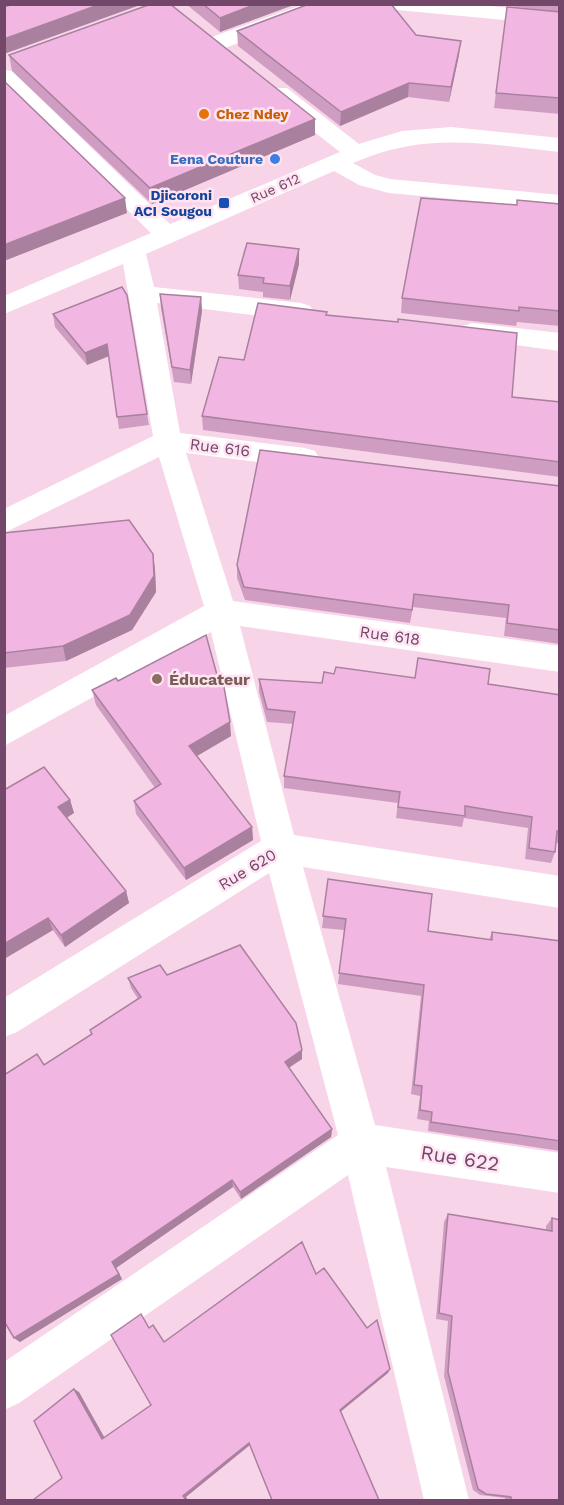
<svg xmlns="http://www.w3.org/2000/svg" width="564" height="1505" font-family="'Work Sans',sans-serif">
<style>
.residential{fill:#f8d4e9}
.lines{fill:none;stroke-linecap:round;stroke-linejoin:round}
.minor{fill:#fff;fill-rule:evenodd}
.wall{fill:#cf9dc2}
.shaded-wall{fill:#a9809e}
.building{fill:#f1b7e2;stroke:#a9809e;stroke-width:1.5}
.food-dot{fill:#e8710a;stroke:#ffe5f3;stroke-width:2}
.shop-dot{fill:#3f7fe0;stroke:#ffe5f3;stroke-width:2}
.transit-dot{fill:#1a4fb4;stroke:#ffe5f3;stroke-width:2}
.education-dot{fill:#8d6e63;stroke:#ffe5f3;stroke-width:2}
.labels{text-anchor:middle;stroke-width:5;stroke-linejoin:round;paint-order:stroke}
.far-food-label{font-size:14px;font-weight:bold;fill:#c56008;stroke:#ffe5f3;text-anchor:start}
.far-shop-label{font-size:14px;font-weight:bold;fill:#366cbe;stroke:#ffe5f3;text-anchor:end}
.far-street-label{font-size:14px;fill:#724769;stroke:#ffe5f3}
.far-transit-label{font-size:14px;font-weight:bold;fill:#164399;stroke:#ffe5f3;text-anchor:end}
.street-label{font-size:16px;fill:#724769;stroke:#ffe5f3}
.education-label{font-size:16px;font-weight:bold;fill:#785e54;stroke:#ffe5f3;text-anchor:start}
.near-street-label{font-size:20px;fill:#724769;stroke:#ffe5f3}
</style>
<rect width="100%" height="100%" fill="#fcdfee"/>
<rect class="residential" x="5" y="5" width="554" height="1495"/>
<g class="lines">
<g class="minor">
<path d="M304 4H335L332 8 225 48H209L206 43 209 38Z"/>
<path d="M387 4H470L560 13V25L397 10Z"/>
<path d="M4 70 12 71 170 224 340 152 271 98 268 93 271 88H287L359 144 402 131 451 127 560 138V152C484 144 425 131 353 163L375 175 390 179 560 195V209L389 193 359 185 334 171 146 254 154 287 301 303 310 306 314 312 310 318 301 321 157 303 180 433 305 448 315 451 319 458 315 465 305 468 186 453 233 601 560 646V672L240 626 294 835 560 876V908L303 867 375 1125 560 1153V1193L386 1167 469 1500H424L348 1175 19 1403 4 1410V1362L338 1135 269 873 17 1032 4 1037V998L261 841 211 632 4 746V716L204 606 159 457 4 533V509L153 436 123 264 4 314V296L151 233 4 89Z"/>
<path d="M472 323 560 333V351L463 338 459 332 463 326Z"/>
</g>
</g>
<g class="wall">
<path d="M186 4H296L220 32Z"/>
<path d="M495 4H560V114L494 108 507 7 542 10Z"/>
<path d="M237 31 416 35 459 55 449 102 408 97 340 126 238 46Z"/>
<path d="M9 55 315 135 152 204 12 71Z"/>
<path d="M516 204H560V326L517 322 516 326 401 313 402 298Z"/>
<path d="M299 264 290 300 263 297V292L239 289 238 275Z"/>
<path d="M122 287 147 414 149 425 119 429 109 356 87 365 55 327 53 314Z"/>
<path d="M160 294 201 297 202 311 191 384 174 382 161 308Z"/>
<path d="M327 315 512 397 560 402V477L203 430 202 416 244 360Z"/>
<path d="M560 486V644L504 636 506 618 413 607 410 623 245 600 237 578V565Z"/>
<path d="M4 533 153 554 155 570 156 592 132 630 66 661 4 668Z"/>
<path d="M334 674 415 678 488 684 560 695V843H556L555 852 551 863 525 859 528 828 464 818 462 827 396 818 398 803 284 788V776L293 724 267 722 259 692V679L322 683Z"/>
<path d="M118 681 231 736 197 756 252 827 253 840 186 880 136 814 134 801 155 788 96 705 92 690Z"/>
<path d="M4 790 70 800 74 813 67 818 126 891 129 903 65 947 53 930 4 959Z"/>
<path d="M328 879 428 931 489 940 492 932 560 941V1151L428 1131 429 1121 417 1119 420 1096 411 1094 421 996 338 984 344 930 322 928Z"/>
<path d="M167 975 302 1059 289 1068 332 1129 331 1137 241 1199 233 1187 116 1268 122 1279 20 1342 14 1338 44 1065 91 1034 90 1030 138 999 131 988 128 978Z"/>
<path d="M448 1214 546 1230V1226L552 1218 560 1500H505V1498L480 1495 473 1490 444 1376 448 1321 436 1319 444 1222Z"/>
</g>
<g class="shaded-wall">
<path d="M101 4H143L4 54V39Z"/>
<path d="M256 4H296L220 32V18Z"/>
<path d="M461 41 459 55 449 102 451 87Z"/>
<path d="M409 83 408 97 340 126 341 112Z"/>
<path d="M315 119V135L152 204 150 188Z"/>
<path d="M125 198 127 213 4 261V245Z"/>
<path d="M299 249V264L290 300V286Z"/>
<path d="M201 297 202 311 191 384 190 370Z"/>
<path d="M107 344 109 356 87 365 85 353Z"/>
<path d="M153 554 155 570 156 592 132 630 66 661 63 646Z"/>
<path d="M230 722 231 736 190 760 189 746Z"/>
<path d="M70 800 74 813 62 820 58 807Z"/>
<path d="M252 827 253 840 186 880 184 868Z"/>
<path d="M126 891 129 903 65 947 61 935Z"/>
<path d="M48 918 53 930 4 959V944Z"/>
<path d="M302 1050V1059L285 1070V1062Z"/>
<path d="M332 1129 331 1137 241 1199 240 1192Z"/>
<path d="M232 1180 233 1187 116 1268 122 1279 20 1342 14 1338 112 1262Z"/>
<path d="M390 1369 388 1373 339 1413 340 1410Z"/>
<path d="M74 1389 79 1392 107 1442 102 1439Z"/>
<path d="M249 1443 250 1445 186 1497 188 1500H186L183 1496Z"/>
</g>
<g class="building">
<path d="M13 4H101L4 39V7Z"/>
<path d="M151 4H170L315 119 150 188 9 55Z"/>
<path d="M203 4H256L220 18Z"/>
<path d="M309 4H391L416 35 461 41 451 87 409 83 341 112 237 31Z"/>
<path d="M507 7 560 12V98L496 93Z"/>
<path d="M4 81 125 198 4 245Z"/>
<path d="M421 198 517 205V200L560 204V311L519 307V311L402 298Z"/>
<path d="M247 243 299 249 290 286 263 283 264 278 238 275Z"/>
<path d="M122 287 127 295 147 414 117 417 107 344 85 353 53 314Z"/>
<path d="M160 294 201 297 190 370 172 367Z"/>
<path d="M258 303 327 312 326 315 398 322V319L517 333 512 397 560 402V462L202 416 219 357 244 360Z"/>
<path d="M260 450 560 486V630L507 623 509 605 414 594 412 610 244 587 237 565Z"/>
<path d="M129 520 153 554 154 576 130 615 63 646 4 653V533Z"/>
<path d="M206 635 217 675H222L230 722 189 746 252 827 184 868 134 801 161 784 92 690 116 678 118 681Z"/>
<path d="M418 658 490 669 488 684 560 695V831H557L555 852 529 848 532 817 465 806V816L398 807 400 792 284 776 295 712 267 709 259 679 322 683 324 672 334 674 336 667 415 678Z"/>
<path d="M44 767 70 800 58 807 126 891 61 935 48 918 4 944V790Z"/>
<path d="M328 879 432 894 428 931 492 940V932L560 941V1141L431 1122 432 1112 420 1110 422 1086 414 1085 424 985 339 973 346 919 323 916Z"/>
<path d="M240 945 296 1023 302 1050 285 1062 332 1129 240 1192 232 1180 112 1262 119 1274 14 1338 4 1321V1075L37 1054 44 1065 92 1034 90 1030 141 997 128 978 160 965 167 975Z"/>
<path d="M448 1214 552 1231V1218L560 1220V1500H511V1497L486 1494 478 1489 448 1372 452 1316 439 1313Z"/>
<path d="M302 1242 316 1274 324 1268 367 1328 377 1320 390 1369 340 1410 379 1500H272L249 1443 183 1496 186 1500H33L62 1478 34 1421 74 1389 102 1439 151 1405 111 1335 141 1314 149 1328 153 1325 164 1342Z"/>
</g>
<circle class="food-dot" cx="204" cy="114" r="6"/>
<circle class="shop-dot" cx="275" cy="159" r="6"/>
<rect class="transit-dot" x="218" y="197" width="12" height="12" rx="3"/>
<circle class="education-dot" cx="157" cy="679" r="6"/>
<g class="labels">
<g class="far-food-label">
<text x="216" y="119">Chez Ndey</text>
</g>
<g class="far-shop-label">
<text x="263" y="164">Eena Couture</text>
</g>
<g class="far-street-label">
<text transform="translate(275 188) rotate(-24)" y="5">Rue 612</text>
</g>
<g class="far-transit-label">
<text x="212" y="200">Djicoroni<tspan x="212" dy="16">ACI Sougou</tspan></text>
</g>
<g class="street-label">
<text transform="translate(220 447) rotate(7)" y="6">Rue 616</text>
<text transform="translate(390 635) rotate(8)" y="6">Rue 618</text>
<text transform="translate(247 869) rotate(-31)" y="6">Rue 620</text>
</g>
<g class="education-label">
<text x="169" y="685">Éducateur</text>
</g>
<g class="near-street-label">
<text transform="translate(460 1158) rotate(9)" y="7">Rue 622</text>
</g>
</g>
<rect width="564" height="1505" fill="none" stroke="#724769" stroke-width="12"/>
</svg>
